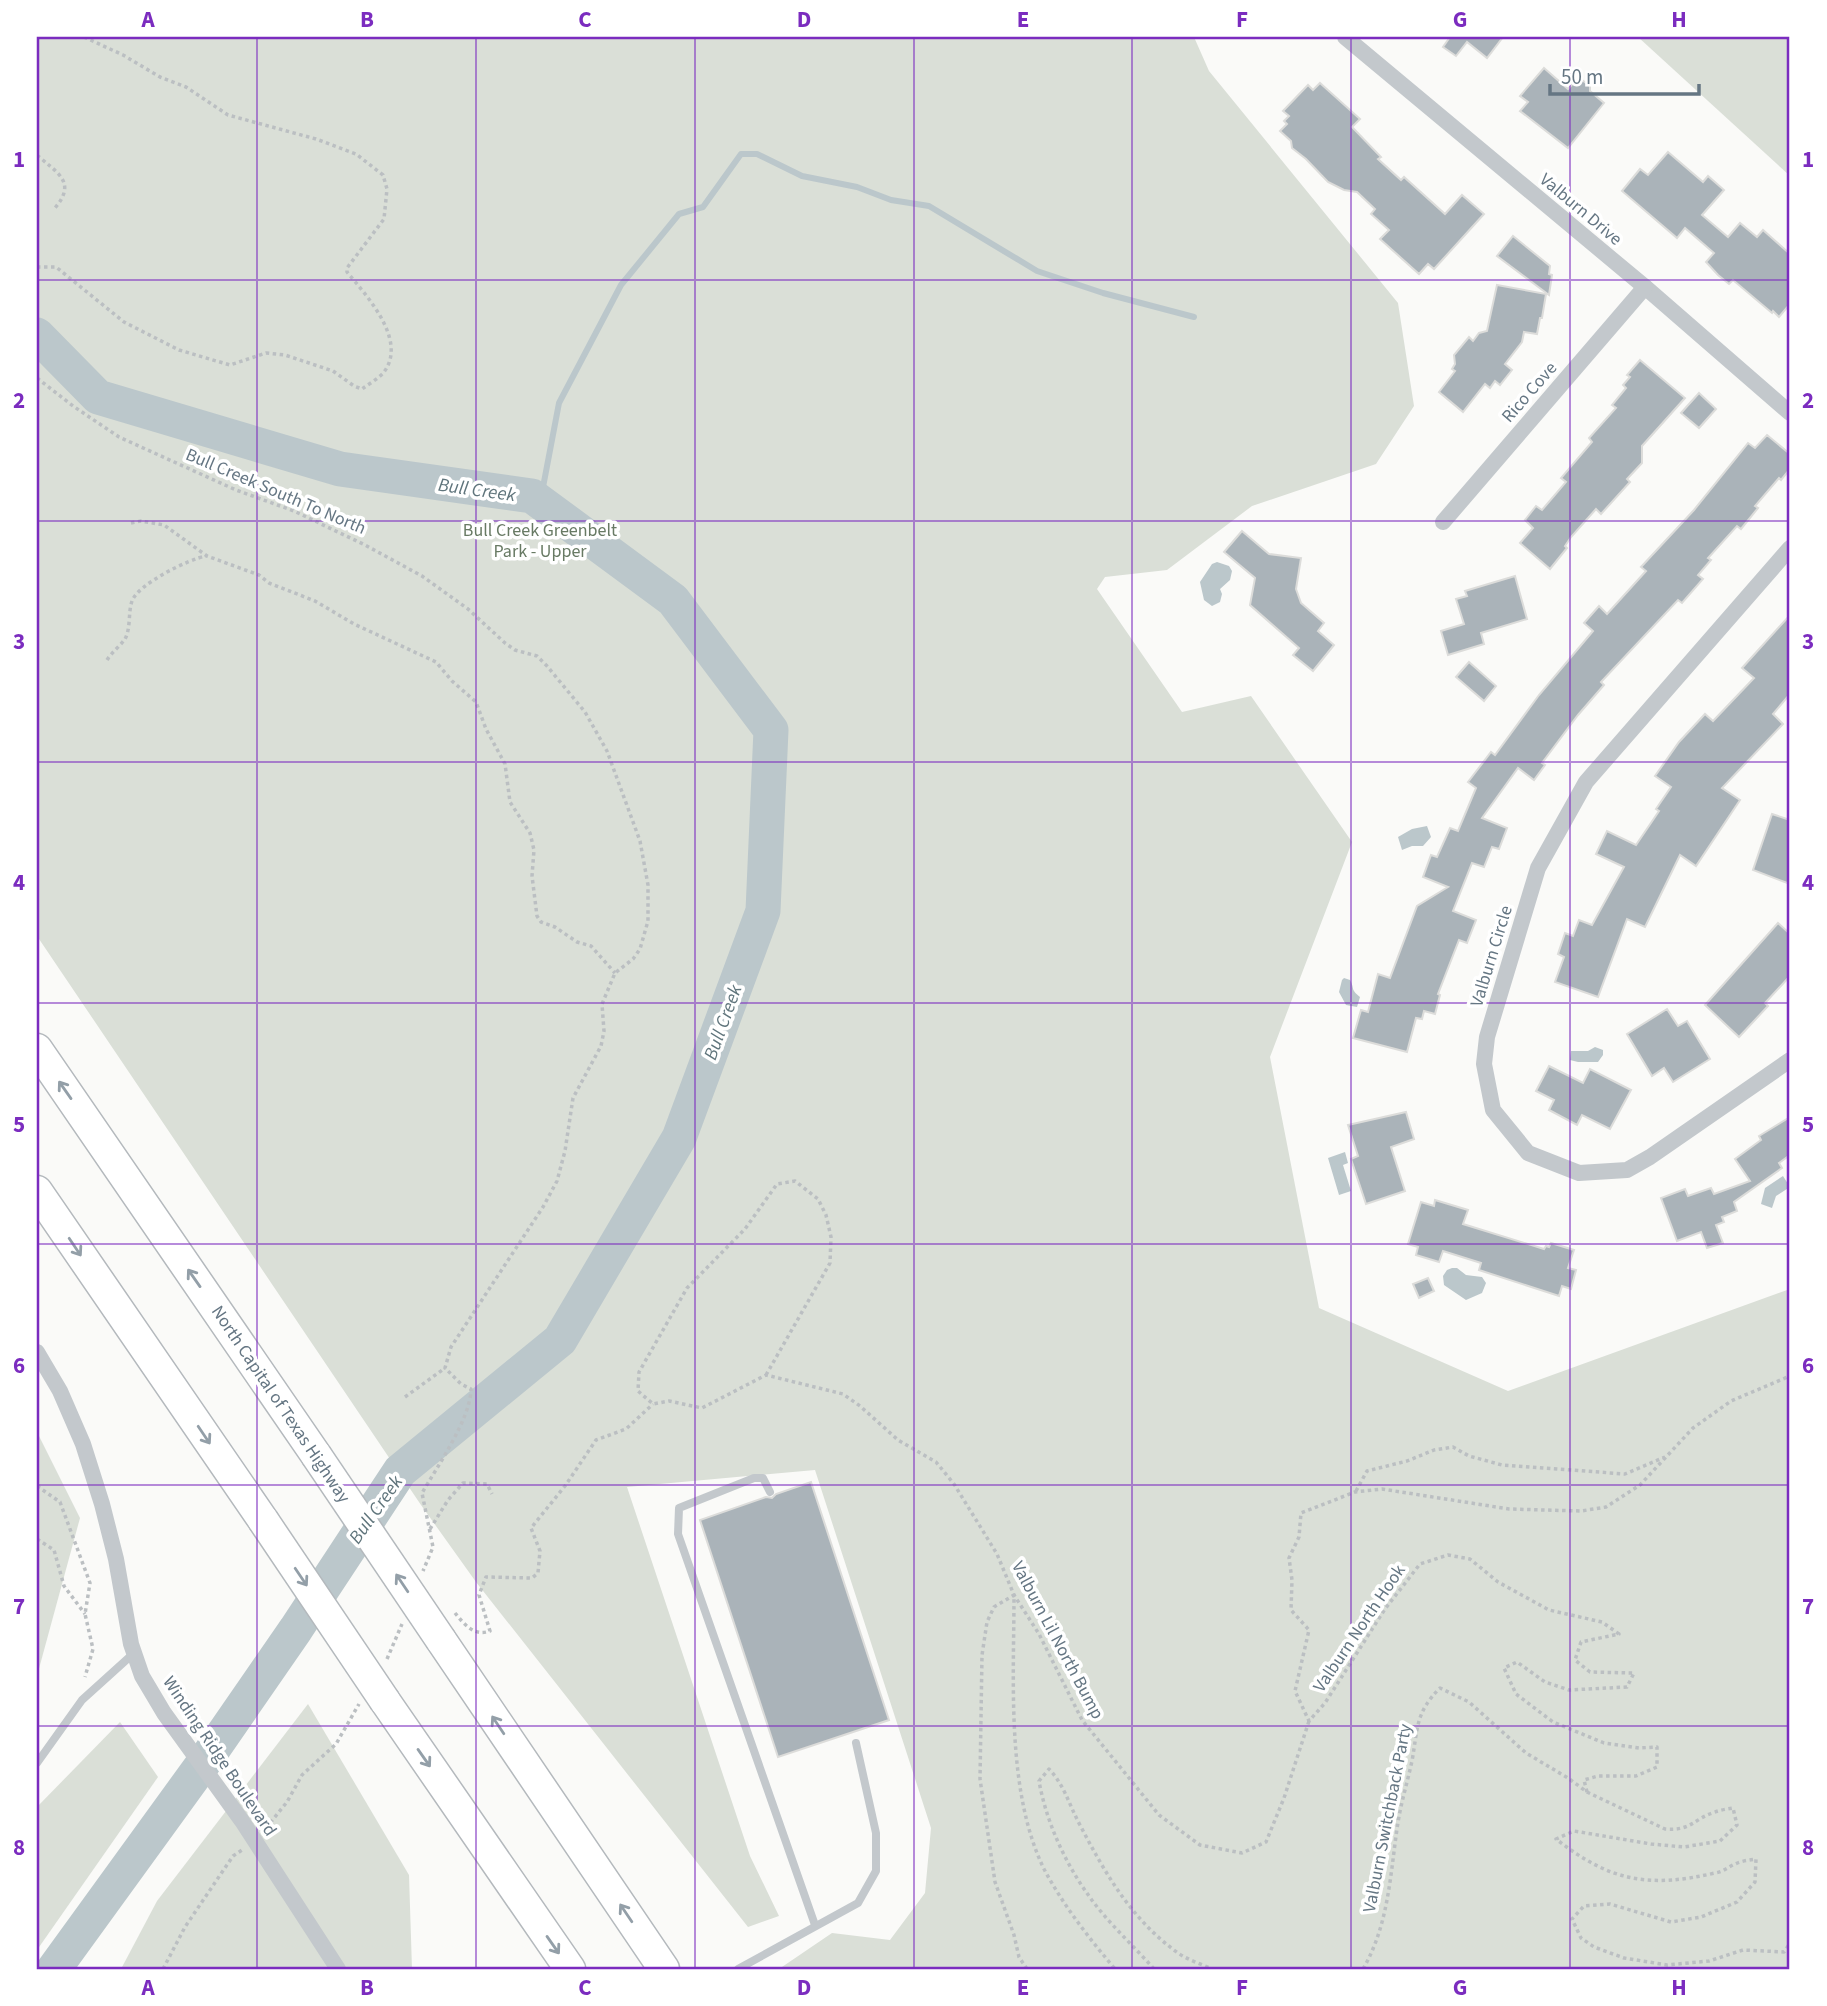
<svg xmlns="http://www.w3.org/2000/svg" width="1827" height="2006" font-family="'Source Sans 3',sans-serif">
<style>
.green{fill:#dadfd7}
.water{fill:#bbc7cb}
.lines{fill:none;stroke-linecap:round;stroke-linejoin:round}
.stream{stroke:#bbc7cb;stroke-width:6}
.river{stroke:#bbc7cb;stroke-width:35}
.building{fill:#aab3b9;stroke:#dcdcda;stroke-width:2}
.highway-casing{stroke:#b4b9bd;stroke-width:33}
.path{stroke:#bbbfc2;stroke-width:3.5;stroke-dasharray:3.5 3.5;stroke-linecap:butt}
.lane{stroke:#c3c8cc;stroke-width:8}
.street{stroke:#c3c8cc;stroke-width:16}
.highway{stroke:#fff;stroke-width:30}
.highway-bridge-casing{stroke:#b4b9bd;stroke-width:33;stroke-linecap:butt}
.highway-bridge{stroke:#fff;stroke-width:30}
.oneway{stroke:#939fa8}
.grid{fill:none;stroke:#7b2cbf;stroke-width:2;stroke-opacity:0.55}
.labels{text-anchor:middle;stroke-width:7;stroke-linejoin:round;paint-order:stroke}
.street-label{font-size:18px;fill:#657683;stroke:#fff}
.park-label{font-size:18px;fill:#687a64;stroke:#fff}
.water-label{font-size:19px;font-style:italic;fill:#60757c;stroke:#fff}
.neatline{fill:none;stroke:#7b2cbf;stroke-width:2.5}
.grid-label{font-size:23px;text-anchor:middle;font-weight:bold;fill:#7b2cbf}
</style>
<rect width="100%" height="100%" fill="#fafaf8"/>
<g class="green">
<path d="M37 37H1194L1209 71 1398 303 1414 406 1376 464 1252 506 1167 570 1105 577 1097 589 1182 712 1251 696 1352 842 1270 1057 1319 1308 1508 1391 1790 1289V1969H779L832 1933 890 1940 925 1893 931 1828 815 1470 627 1487 750 1856 779 1916 748 1927 476 1582 421 1505 37 936Z"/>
<path d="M1638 37H1790V176Z"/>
<path d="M37 1432 80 1518 37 1676Z"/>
<path d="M308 1704 409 1875 412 1969H121L157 1901Z"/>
<path d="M120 1722 158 1777 37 1950V1807Z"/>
</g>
<g class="water">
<path d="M1217 562 1229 566 1232 571 1230 580 1220 589 1222 594 1220 602 1212 606 1204 600 1200 582 1212 564Z"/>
<path d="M1427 826 1431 837 1423 846H1412L1402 850 1398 837 1412 829Z"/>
<path d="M1344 978 1350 980C1355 989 1350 989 1360 997L1357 1007 1346 1005 1339 992 1342 980Z"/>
<path d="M1595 1047 1603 1050V1055L1598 1062H1578L1570 1060 1571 1051H1588Z"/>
<path d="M1345 1152 1348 1163 1343 1165 1351 1191 1339 1195 1328 1158Z"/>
<path d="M1783 1176 1790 1187 1776 1196 1772 1208 1761 1204 1765 1188Z"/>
<path d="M1452 1268H1457L1466 1275 1482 1277 1486 1283 1482 1293 1466 1300 1444 1285 1443 1276 1447 1270Z"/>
</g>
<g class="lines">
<path class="stream" d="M540 503 559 403 621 285 679 214 703 207 741 154H757L802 176 857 187 891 200 929 206 1037 271 1103 293 1194 317"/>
<path class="river" d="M37 335 98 397 340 469 532 496 673 600 771 730 763 911 679 1138 560 1340 400 1471 296 1629 202 1765 54 1969"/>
</g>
<g class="building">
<path d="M1450 37H1503L1487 58 1467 42 1456 56 1443 47Z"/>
<path d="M1544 68 1568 89 1576 80H1582L1590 86V91L1604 103 1568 148 1520 111 1528 102 1520 96Z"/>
<path d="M1320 83 1360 119 1352 127 1381 157 1378 159 1401 180 1404 177 1445 214 1462 195 1484 214 1434 269 1428 264 1419 274 1380 239 1389 230 1371 214 1375 209 1357 192 1344 190 1328 182 1306 159 1292 148 1291 141 1280 131 1287 124 1284 121 1289 116 1283 111 1308 85 1313 90Z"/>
<path d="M1668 152 1703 182 1708 176 1724 190 1702 215 1728 237 1740 223 1757 237 1763 230 1790 254V304L1779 317 1773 311 1772 313 1733 280 1729 284 1718 275 1706 262 1714 253 1685 228 1677 238 1622 191 1640 169 1648 175Z"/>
<path d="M1513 236 1550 266 1549 274 1552 275 1549 295 1497 256Z"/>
<path d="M1497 285 1546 294 1542 318H1540L1537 334 1524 332 1522 342 1505 364 1512 370 1500 385 1495 381 1490 388 1485 384 1463 412 1439 392 1455 371 1452 369 1455 364 1454 355 1469 337 1473 341 1479 333 1487 331Z"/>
<path d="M1640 360 1685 398 1642 446V463L1627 479 1630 482 1601 514 1596 509 1571 537 1565 546 1567 548 1550 569 1520 543 1533 528 1525 520 1536 506 1542 510 1566 482 1561 478 1592 442 1589 438 1616 408 1612 405 1626 388 1623 385 1630 377 1627 375Z"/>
<path d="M1699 393 1716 409 1699 428 1681 413Z"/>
<path d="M1767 435 1790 454V469L1781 480 1779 478 1755 506 1758 508 1741 529 1737 526 1708 558 1711 560 1698 575 1703 579 1682 603 1678 600 1601 682 1604 685 1578 715 1542 763 1545 765 1534 780 1518 768 1482 818 1507 828 1499 849 1492 847 1484 867 1472 863 1453 911 1476 920 1467 943 1459 940 1438 994 1440 995 1435 1014 1424 1011 1422 1019 1416 1018 1407 1052 1353 1038 1361 1010 1368 1012 1378 974 1390 978 1417 906 1448 887 1423 877 1431 855 1437 857 1450 828 1458 831 1476 788 1468 782 1491 752 1495 755 1539 695 1593 631 1584 623 1599 606 1607 614 1646 571 1641 567 1694 510 1748 443 1755 448Z"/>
<path d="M1242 531 1269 554 1301 558 1296 589 1301 603 1324 623 1318 631 1334 645 1313 671 1293 655 1299 648 1250 605 1255 578 1224 552Z"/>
<path d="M1515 576 1527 619 1481 633 1484 644 1448 655 1441 631 1464 624 1456 599 1467 596 1465 591Z"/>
<path d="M1790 615V694L1773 714 1783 724 1722 788 1740 800 1696 866 1680 855 1645 927 1627 919 1598 997 1555 982 1564 957 1558 954 1565 933 1573 936 1579 920 1592 925 1624 867 1596 854 1607 831 1636 845 1659 811 1656 809 1671 787 1655 776 1679 742 1705 714 1713 721 1754 678 1742 668Z"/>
<path d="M1469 662 1496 686 1484 701 1456 677Z"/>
<path d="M1772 814 1790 820V884L1753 870Z"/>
<path d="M1778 923 1790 934V976L1765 1003 1768 1006 1739 1037 1705 1005Z"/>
<path d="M1667 1009 1678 1026 1687 1021 1710 1059 1673 1082 1664 1068 1652 1076 1627 1034Z"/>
<path d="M1549 1066 1583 1083 1590 1069 1631 1090 1610 1129 1582 1115 1577 1125 1549 1110 1554 1100 1536 1091Z"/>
<path d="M1406 1112 1414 1139 1391 1147 1405 1191 1366 1204 1351 1159 1358 1156 1348 1125Z"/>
<path d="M1790 1117V1155L1779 1163 1782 1168 1734 1202 1737 1211 1722 1217 1724 1222 1716 1225 1723 1243 1707 1248 1701 1232 1677 1241 1661 1198 1685 1189 1688 1196 1711 1188 1714 1194 1750 1181 1735 1159 1761 1140 1759 1136Z"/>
<path d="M1435 1200 1468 1210 1463 1224 1544 1249 1546 1246 1549 1247 1551 1243 1574 1250 1568 1268 1576 1270 1571 1289 1562 1286 1559 1296 1479 1270 1481 1263 1443 1251 1439 1262 1416 1255 1418 1247 1408 1244 1421 1202 1434 1206Z"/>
<path d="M1428 1278 1434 1291 1419 1298 1413 1284Z"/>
<path d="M811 1482 889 1720 778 1757 700 1520 766 1497 772 1498 776 1494Z"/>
</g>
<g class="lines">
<g class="highway-casing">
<g id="highway">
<path d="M37 1049 316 1455"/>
<path d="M37 1191 263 1520"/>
<path d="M441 1640 664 1969"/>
<path d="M385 1701 570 1969"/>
</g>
</g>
<g class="path">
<path d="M37 155C57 173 78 182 54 209"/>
<path d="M37 267H56L124 322 179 350 230 365 266 353 285 355 333 371 354 386 362 389C369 384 379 378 384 372 408 340 366 295 347 272V268L384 219 387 189 383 175 356 154 316 139 228 115 186 87 160 77 123 55 84 37"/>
<path d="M37 378 73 406 119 437 236 490 294 511 365 545 422 576 468 609 505 643 515 650 537 656 547 666 585 712 607 751 640 841 648 885V921L640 949 633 959 615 973 602 1004 604 1031 601 1046 573 1098 565 1151 557 1181 543 1207 451 1347 445 1368 461 1384 471 1389C471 1418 437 1467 422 1493L433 1547 423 1571"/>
<path d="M131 523 141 521 164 525 207 556 259 575 269 583 315 601 354 624 436 662 452 681 476 702 486 729 505 764 510 802 530 833 534 850 532 876 537 916 541 922 555 927 577 942 591 946 615 973"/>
<path d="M107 660C112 652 120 646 125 639 131 628 128 612 132 601 138 584 189 559 206 556"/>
<path d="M766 1375 830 1263 831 1237 826 1215 818 1199 795 1181 777 1184 745 1229 687 1288 639 1372 638 1391 653 1404 669 1401 702 1408 766 1375 843 1394 860 1406 898 1440 936 1462 954 1484 997 1554 1014 1595 1039 1634 1082 1720 1159 1815 1200 1845 1242 1853 1266 1842 1284 1798 1309 1721"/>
<path d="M405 1397 445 1368"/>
<path d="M37 1486 60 1502 90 1583 85 1614 93 1649 85 1677"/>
<path d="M1356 1491 1367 1471 1407 1461 1434 1450 1453 1447 1469 1456 1502 1465 1625 1474 1665 1457"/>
<path d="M430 1529 448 1500 463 1483 487 1484 492 1494"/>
<path d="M37 1539 54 1550 64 1586 85 1614"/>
<path d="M455 1613C464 1624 474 1637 490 1631L479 1595 486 1577 532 1578 538 1573 540 1551 531 1528 565 1486 596 1440 626 1429 653 1404"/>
<path d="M387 1659 402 1624"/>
<path d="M1587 1792 1584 1780 1598 1776H1636L1657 1767V1747L1639 1748 1604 1743 1553 1722 1516 1694 1504 1668 1517 1662 1545 1682 1569 1690 1627 1687 1634 1673 1590 1672 1575 1660 1581 1642 1619 1634 1602 1622 1549 1610 1498 1582 1470 1559 1448 1555 1420 1564 1385 1609 1325 1703 1309 1721 1295 1691 1309 1630 1291 1610 1292 1580 1289 1558 1299 1537 1301 1513 1355 1492 1382 1489 1509 1509 1581 1511 1606 1507 1640 1485 1693 1428 1731 1401 1790 1376"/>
<path d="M266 1828 287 1802 302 1775 336 1744 359 1704"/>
<path d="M163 1969 185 1927 233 1856 242 1850"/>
<path d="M1027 1969 1019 1957 1014 1935 995 1882 980 1779 982 1655 987 1622 994 1607 1014 1595C1014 1680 1006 1791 1044 1869 1063 1905 1089 1938 1115 1969"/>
<path d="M1154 1969C1133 1945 1107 1922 1089 1896 1065 1863 1046 1821 1039 1781L1049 1769C1065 1786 1069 1805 1080 1825 1106 1875 1132 1920 1178 1953 1188 1960 1201 1964 1212 1969"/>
<path d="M1363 1969C1388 1926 1390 1878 1397 1829 1400 1806 1407 1784 1412 1761 1418 1728 1415 1713 1440 1688L1469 1702 1526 1753 1568 1778 1587 1792 1665 1829C1692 1831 1693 1819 1715 1812 1720 1810 1727 1809 1733 1808L1737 1825 1720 1841 1684 1847 1651 1844 1574 1831 1556 1839C1611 1882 1649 1888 1715 1873 1723 1872 1728 1867 1735 1864 1741 1861 1749 1860 1756 1859L1755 1882 1737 1902 1701 1917 1671 1922 1610 1904 1584 1906 1572 1919 1581 1938 1594 1947 1624 1958 1667 1965 1709 1961 1743 1950 1784 1952 1790 1943"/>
</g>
<g class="lane">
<path d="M770 1492 763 1478H754L679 1508 678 1534 815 1925"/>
<path d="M37 1763 82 1700 134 1653"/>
<path d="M738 1969 858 1903 876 1871V1833L856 1743"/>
</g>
<g class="street">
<path d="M1345 37 1645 287 1790 413"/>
<path d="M1443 522 1645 287"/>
<path d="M1790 548 1586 782 1538 868 1487 1037 1484 1064 1493 1110 1528 1153 1579 1173 1627 1170 1650 1157 1790 1060"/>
<path d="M37 1352 60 1391 83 1444 102 1504 116 1559 131 1644 142 1676 164 1713 242 1821 338 1969"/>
</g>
<use href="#highway" class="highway"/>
<g class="highway-bridge-casing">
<g id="highway-bridge">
<path d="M316 1455 441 1640"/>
<path d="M263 1520 385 1701"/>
</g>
</g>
<use href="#highway-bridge" class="highway-bridge"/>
</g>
<defs><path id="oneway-shaft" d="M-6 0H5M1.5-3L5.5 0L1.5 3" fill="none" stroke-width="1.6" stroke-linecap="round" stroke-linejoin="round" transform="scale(1.75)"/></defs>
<g class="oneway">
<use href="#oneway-shaft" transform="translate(65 1090) rotate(-125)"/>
<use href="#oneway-shaft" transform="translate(75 1247) rotate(56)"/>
<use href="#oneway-shaft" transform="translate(194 1278) rotate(-125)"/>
<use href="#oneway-shaft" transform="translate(204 1435) rotate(56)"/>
<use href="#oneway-shaft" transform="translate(301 1577) rotate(56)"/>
<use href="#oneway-shaft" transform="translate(402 1583) rotate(-124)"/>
<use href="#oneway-shaft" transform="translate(498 1725) rotate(-124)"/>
<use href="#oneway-shaft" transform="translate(424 1758) rotate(55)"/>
<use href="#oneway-shaft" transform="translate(626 1913) rotate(-124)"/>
<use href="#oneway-shaft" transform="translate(553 1945) rotate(55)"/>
</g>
<path class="grid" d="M257 37V1969M476 37V1969M695 37V1969M914 37V1969M1132 37V1969M1351 37V1969M1570 37V1969M37 280H1790M37 521H1790M37 762H1790M37 1003H1790M37 1244H1790M37 1485H1790M37 1726H1790"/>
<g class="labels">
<g class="street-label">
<text transform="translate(1581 209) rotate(40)" y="6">Valburn Drive</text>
<text transform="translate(1529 392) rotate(-49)" y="6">Rico Cove</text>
<text transform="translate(276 491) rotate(23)" y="6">Bull Creek South To North</text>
<text transform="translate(1491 956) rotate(-73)" y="6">Valburn Circle</text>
<text transform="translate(281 1404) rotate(56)" y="6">North Capital of Texas Highway</text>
<text transform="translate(1359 1628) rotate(-56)" y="6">Valburn North Hook</text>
<text transform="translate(1058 1640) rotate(62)" y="6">Valburn Lil North Bump</text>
<text transform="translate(220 1756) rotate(56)" y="6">Winding Ridge Boulevard</text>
<text transform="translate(1387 1818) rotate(-79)" y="6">Valburn Switchback Party</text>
</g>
<g class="park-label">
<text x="540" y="536">Bull Creek Greenbelt<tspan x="540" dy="21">Park - Upper</tspan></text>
</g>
<g class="water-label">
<text transform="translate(477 489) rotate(8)" y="7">Bull Creek</text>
<text transform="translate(722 1022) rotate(-70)" y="7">Bull Creek</text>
<text transform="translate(375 1509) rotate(-55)" y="7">Bull Creek</text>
</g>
</g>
<rect width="1827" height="2006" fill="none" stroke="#ffffff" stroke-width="77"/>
<path d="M1550 84v10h149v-10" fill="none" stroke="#657683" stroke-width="3.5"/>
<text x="1561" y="84" font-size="21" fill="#657683" stroke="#ffffff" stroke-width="5" paint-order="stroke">50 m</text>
<rect x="38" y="38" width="1750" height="1930" class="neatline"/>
<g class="grid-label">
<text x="148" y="27">A</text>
<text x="367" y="27">B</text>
<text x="585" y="27">C</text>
<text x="804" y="27">D</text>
<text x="1023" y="27">E</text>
<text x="1242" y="27">F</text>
<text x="1460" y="27">G</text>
<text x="1679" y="27">H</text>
<text x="19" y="167">1</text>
<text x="1808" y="167">1</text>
<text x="19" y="408">2</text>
<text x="1808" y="408">2</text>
<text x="19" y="649">3</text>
<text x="1808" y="649">3</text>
<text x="19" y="890">4</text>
<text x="1808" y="890">4</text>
<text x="19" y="1132">5</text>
<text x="1808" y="1132">5</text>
<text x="19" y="1373">6</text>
<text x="1808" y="1373">6</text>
<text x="19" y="1614">7</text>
<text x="1808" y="1614">7</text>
<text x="19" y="1855">8</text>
<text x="1808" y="1855">8</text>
<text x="148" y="1995">A</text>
<text x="367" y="1995">B</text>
<text x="585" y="1995">C</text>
<text x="804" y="1995">D</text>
<text x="1023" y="1995">E</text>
<text x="1242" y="1995">F</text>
<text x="1460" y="1995">G</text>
<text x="1679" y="1995">H</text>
</g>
</svg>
